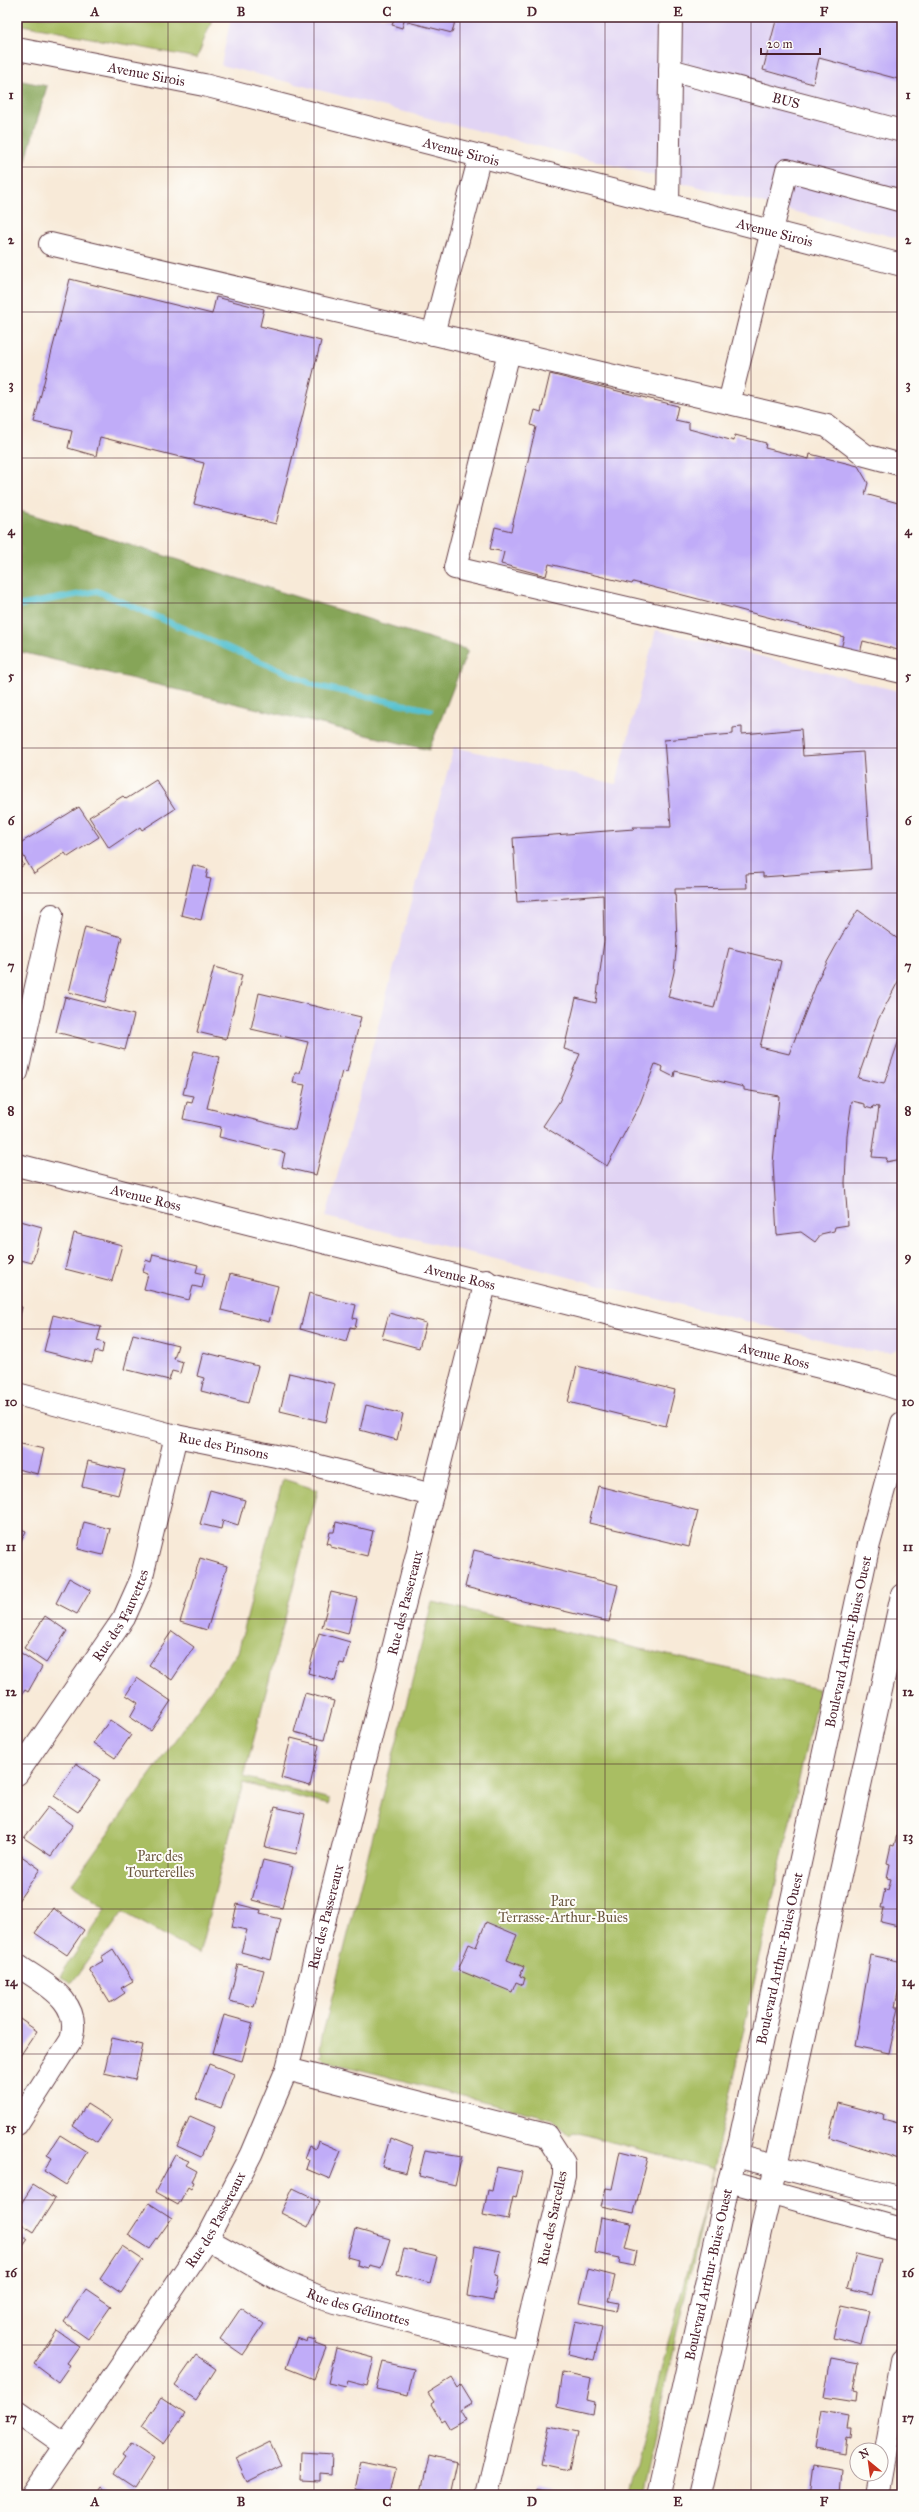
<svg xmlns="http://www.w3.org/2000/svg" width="919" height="2512" font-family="'IM FELL Great Primer',serif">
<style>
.built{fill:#e1d4f4}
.green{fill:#a9be63;stroke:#7a6e47}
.forest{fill:#86a559;stroke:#686242}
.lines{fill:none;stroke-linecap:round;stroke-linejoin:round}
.stream{stroke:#55c1d0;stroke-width:6}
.building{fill:#c0acf8}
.minor-casing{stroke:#643d45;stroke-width:24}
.minor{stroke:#fff;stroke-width:22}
.grid{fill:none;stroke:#4a1f2b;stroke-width:1;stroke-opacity:0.55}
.labels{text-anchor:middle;stroke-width:4;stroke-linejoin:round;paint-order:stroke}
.street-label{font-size:14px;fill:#4a1f2b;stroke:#fdfcf7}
.park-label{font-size:14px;fill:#6b573f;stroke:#fdfcf7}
.neatline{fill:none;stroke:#4a1f2b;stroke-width:1.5}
.grid-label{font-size:13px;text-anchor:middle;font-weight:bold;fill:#4a1f2b}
</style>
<rect width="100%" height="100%" fill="#fdfcf7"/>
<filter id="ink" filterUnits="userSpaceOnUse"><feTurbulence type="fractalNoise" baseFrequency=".025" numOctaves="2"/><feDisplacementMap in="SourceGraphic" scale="8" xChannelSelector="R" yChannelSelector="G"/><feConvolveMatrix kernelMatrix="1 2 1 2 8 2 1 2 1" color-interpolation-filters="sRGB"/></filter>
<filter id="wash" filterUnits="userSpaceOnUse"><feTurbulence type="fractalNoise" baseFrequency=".012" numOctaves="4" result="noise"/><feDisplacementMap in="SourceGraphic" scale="16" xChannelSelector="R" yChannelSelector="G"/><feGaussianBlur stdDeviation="0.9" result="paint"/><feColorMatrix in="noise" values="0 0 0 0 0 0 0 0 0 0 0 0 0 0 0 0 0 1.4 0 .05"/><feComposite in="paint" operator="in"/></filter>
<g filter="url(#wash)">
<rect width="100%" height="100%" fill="#f8ead8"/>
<g class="built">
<path d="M231 17H902V239L221 65Z"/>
<path d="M656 630 902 692V1346L891 1352 867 1351 326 1217 454 747 616 784Z"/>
</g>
<g class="green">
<path d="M17 17H213L197 58 17 24Z"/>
<path d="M283 1479 318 1490 244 1777 330 1799 329 1805 243 1783 199 1954 123 1912 71 1984 60 1976 106 1909 72 1884 238 1652Z"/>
<path d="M432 1602 819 1689 641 2495H628L714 2169 574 2132 570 2134 553 2119 338 2064 325 2060 319 2056 322 2053 320 2049 322 2037Z"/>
</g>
<g class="forest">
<path d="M17 80 47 86 17 191Z"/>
<path d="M17 510 468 650 429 750 17 651Z"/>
</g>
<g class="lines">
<path class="stream" d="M17 606 97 591 317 686 430 710"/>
</g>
<g id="blocks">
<g class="building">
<path d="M383 17H456L452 33 404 21 402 28 392 25 394 20Z"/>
<path d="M777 17H902V80L819 58 813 84 763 70Z"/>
<path d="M70 279 212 314 216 297 264 309 260 326 321 341 276 524 194 504 204 463 100 437 96 456 68 448 72 431 34 422Z"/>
<path d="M550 374 678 406 675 420 689 423V429L734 441 735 435 766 443 765 448 809 459 810 454 858 466 868 483 865 494 902 504V651L863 641 858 661 839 657 844 637 633 582 632 584 549 564 546 576 501 564 504 552 490 549 495 527 511 531 536 427 531 425 535 410 541 412Z"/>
<path d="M742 727V734L801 729 803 756 863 752 871 869 763 877V873L746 874 747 888 675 889 677 942 674 972 668 997 714 1008 729 948 781 961 760 1047 789 1054 820 975 842 935 858 910 902 942V974L878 1020 858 1078 884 1084 902 1031V1159L886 1162 887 1158 872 1157 879 1107 873 1106 872 1109 865 1107V1104L852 1101 847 1135 845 1183 848 1225 835 1227 834 1231 821 1234 815 1242 801 1232 777 1235 773 1163 779 1096 744 1090V1087L675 1071 674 1077 662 1071 663 1067 655 1064 639 1106 607 1166 543 1126 559 1102 580 1054 564 1049 576 998 596 1003 604 941 603 895 517 902 513 838 634 829 633 827H671L664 740 733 734V728Z"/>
<path d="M156 780 175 809 142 830 140 827 109 848 89 817 123 796 126 799Z"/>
<path d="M79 807 99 837 68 857 65 853 34 874 17 845Z"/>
<path d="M17 854 24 865 17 869Z"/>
<path d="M193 865 208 869 206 878 211 879 201 920 181 915Z"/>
<path d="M85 927 122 937 105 1002 69 992Z"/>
<path d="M214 967 242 975 226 1039 197 1032Z"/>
<path d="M259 993 361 1017 347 1072 342 1071 316 1175 282 1167 285 1153 219 1137 221 1127 183 1119 187 1102 192 1103 194 1096 183 1094 194 1051 220 1057 207 1108 295 1130 305 1085 293 1083 295 1073H300L308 1042 251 1029Z"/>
<path d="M65 997 134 1015 125 1050 56 1032Z"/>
<path d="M17 1220 42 1227 32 1263 17 1259Z"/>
<path d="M74 1233 122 1245 112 1281 65 1269Z"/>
<path d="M153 1254 198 1265 196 1272 205 1274 202 1288 193 1286 189 1300 144 1289 148 1274 143 1272 146 1260 151 1262Z"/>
<path d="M230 1274 278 1286 269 1322 221 1310Z"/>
<path d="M309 1293 356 1305 353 1318 357 1319 355 1328 350 1327 346 1342 300 1329Z"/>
<path d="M17 1306 22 1307 18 1325H17Z"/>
<path d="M389 1313 426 1323 419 1348 382 1338Z"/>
<path d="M53 1315 101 1327 97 1341 104 1343 102 1353 95 1351 92 1363 44 1351Z"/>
<path d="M133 1334 178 1345 174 1359 183 1362 180 1373 172 1371 169 1380 124 1369Z"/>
<path d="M203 1352 258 1366 248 1403 201 1391 204 1378 197 1376Z"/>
<path d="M577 1366 675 1390 666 1426 568 1402Z"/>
<path d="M289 1373 335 1384 326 1422 280 1411Z"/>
<path d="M366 1405 403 1414 397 1440 360 1430Z"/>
<path d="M17 1443 44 1449 38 1474 17 1469Z"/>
<path d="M88 1461 125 1470 118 1495 82 1486Z"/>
<path d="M598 1486 698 1511 689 1547 589 1523Z"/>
<path d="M210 1490 245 1500 238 1525 223 1520 221 1529 200 1524Z"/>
<path d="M84 1522 110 1529 103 1555 78 1549Z"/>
<path d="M336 1522 373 1531 367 1556 331 1547V1544L327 1543 330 1532H334Z"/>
<path d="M17 1527 26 1531 19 1546 17 1545Z"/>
<path d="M474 1550 618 1585 609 1622 465 1587Z"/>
<path d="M200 1558 227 1566 207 1630 180 1622Z"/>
<path d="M69 1578 91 1590 77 1614 56 1603Z"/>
<path d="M331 1592 357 1598 348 1634 322 1627Z"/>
<path d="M45 1616 67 1631 46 1663 24 1648Z"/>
<path d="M172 1631 194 1647 172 1680 149 1665Z"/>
<path d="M319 1633 350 1642 344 1664 340 1663 335 1681 308 1673Z"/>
<path d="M18 1651 42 1667 28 1692 25 1690 18 1700 21 1702 17 1707Z"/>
<path d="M137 1678 171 1701 151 1731 130 1717 138 1703 126 1695Z"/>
<path d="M305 1693 334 1701 324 1740 294 1732Z"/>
<path d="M110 1720 131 1735 115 1758 93 1743Z"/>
<path d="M291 1738 319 1745 310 1786 281 1778Z"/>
<path d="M76 1763 100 1780 78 1812 54 1796Z"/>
<path d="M48 1807 73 1825 51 1856 24 1838Z"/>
<path d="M275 1807 305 1814 296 1854 265 1847Z"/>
<path d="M898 1831 902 1832V1927L881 1922 884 1908H881L885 1889 888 1890 891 1879 887 1878 890 1864 887 1863 891 1845 894 1846Z"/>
<path d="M17 1853 40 1869 18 1901 17 1900Z"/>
<path d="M263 1860 293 1867 282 1908 252 1900Z"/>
<path d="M237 1904 261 1910 260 1914 281 1919 271 1960 241 1952 247 1930 232 1927Z"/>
<path d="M53 1908 84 1930 67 1955 35 1933Z"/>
<path d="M486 1922 517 1935 507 1960 524 1967 520 1976 525 1978 523 1985 516 1982 512 1992 458 1970 469 1944 476 1947Z"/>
<path d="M113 1949 133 1981 121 1988 125 1993 110 2003 89 1969 103 1961 101 1957Z"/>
<path d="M871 1955 902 1962V1974L895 2007H899L889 2053 855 2046Z"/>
<path d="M238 1964 264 1970 254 2007 229 2001Z"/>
<path d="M224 2015 253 2023 242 2061 213 2053Z"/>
<path d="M17 2017 37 2031 20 2056 17 2054Z"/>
<path d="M112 2038 143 2045 135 2080 104 2073Z"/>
<path d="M209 2064 234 2074 221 2108 196 2099Z"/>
<path d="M838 2103 884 2115 883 2119 902 2124V2160L829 2137Z"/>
<path d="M87 2104 112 2120 97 2142 73 2126Z"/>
<path d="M190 2116 215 2127 201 2157 177 2146Z"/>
<path d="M60 2135 87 2152 66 2185 44 2171 52 2158 47 2155Z"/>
<path d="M390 2138 413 2147 406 2173 382 2167Z"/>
<path d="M318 2141 341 2151 330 2179 306 2169 309 2160 304 2158 309 2146 315 2149Z"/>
<path d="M425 2150 462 2156 455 2185 419 2176Z"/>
<path d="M620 2151 648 2158 634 2213 601 2206 606 2188 612 2189Z"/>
<path d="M175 2155 189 2161 186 2165 197 2171 192 2181 194 2182 191 2189 188 2187 178 2205 155 2192Z"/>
<path d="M497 2167 522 2172 516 2198 513 2197 508 2220 483 2215 488 2190 492 2191Z"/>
<path d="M33 2185 55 2199 34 2232 17 2221V2210Z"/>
<path d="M293 2188 320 2201 308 2227 281 2213Z"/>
<path d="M149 2203 172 2218 150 2249 128 2235Z"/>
<path d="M601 2217 631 2223 625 2248 637 2251 634 2266 619 2263 620 2258 595 2253Z"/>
<path d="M355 2229 390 2239 381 2268 369 2265 368 2268 357 2265 358 2260 347 2257Z"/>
<path d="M17 2231 28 2239 17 2255Z"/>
<path d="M122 2246 143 2260 121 2293 100 2279Z"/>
<path d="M475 2246 500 2251 495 2275 498 2276 493 2301 468 2296Z"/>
<path d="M404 2249 437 2257 430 2283 397 2274Z"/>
<path d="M856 2254 881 2260 872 2294 847 2288Z"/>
<path d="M588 2269 615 2276 609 2301 619 2303 617 2311 580 2303Z"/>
<path d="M86 2289 111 2306 88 2339 64 2322Z"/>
<path d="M841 2305 869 2311 861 2345 833 2338Z"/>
<path d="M241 2308 264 2324 243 2355 220 2339Z"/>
<path d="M575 2321 602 2327 594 2360 568 2354Z"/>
<path d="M57 2331 79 2346 67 2363 70 2365 58 2382 34 2364Z"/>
<path d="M297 2338 307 2342 308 2338 316 2340 315 2344 326 2348 314 2379 286 2368Z"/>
<path d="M336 2348 374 2358 367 2386 348 2381 346 2387 328 2383Z"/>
<path d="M196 2355 216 2369 196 2400 175 2385Z"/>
<path d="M831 2358 858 2363 853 2391 857 2392 856 2402 824 2397Z"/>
<path d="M383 2362 414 2369 408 2396 376 2389Z"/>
<path d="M562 2372 591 2378 587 2400 595 2402 593 2415 557 2407Z"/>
<path d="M452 2378 458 2388 461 2385 472 2403 460 2410 466 2420 450 2429 444 2419 441 2421 431 2404 434 2402 428 2393Z"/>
<path d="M161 2398 185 2414 164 2444 141 2427Z"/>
<path d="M822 2411 849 2416 847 2428H851L850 2438 846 2437 844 2453 816 2448Z"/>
<path d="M549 2426 577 2432 569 2470 541 2464Z"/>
<path d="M270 2442 281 2465 247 2482 236 2459Z"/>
<path d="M131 2443 154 2458 135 2488 114 2474 125 2458 122 2456Z"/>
<path d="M301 2452 332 2454 331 2475 320 2474V2481L300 2480Z"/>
<path d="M429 2456 457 2463 450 2495 421 2491Z"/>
<path d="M361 2461 395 2468 389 2495 355 2490Z"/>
<path d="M813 2465 842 2470 840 2494 809 2495Z"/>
<path d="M101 2486 113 2495H95Z"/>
<path d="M536 2489 557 2494V2495H534Z"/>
</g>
</g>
</g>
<g filter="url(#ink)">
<use href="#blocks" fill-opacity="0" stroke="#643d45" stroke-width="1"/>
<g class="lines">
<g class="minor-casing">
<g id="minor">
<path id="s1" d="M17 49 204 85 902 265"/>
<path id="s2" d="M670 70 902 131"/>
<path d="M668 205 671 17"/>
<path d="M50 244 827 426 865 455 902 465"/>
<path d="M433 334 480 156"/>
<path d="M509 352 455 568 902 672"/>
<path d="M729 403 787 170 902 201"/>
<path d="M17 1072 52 915"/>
<path id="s3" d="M17 1165 876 1381 902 1390"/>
<path id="s4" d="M17 1394 176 1436 291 1459 432 1495"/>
<path id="s5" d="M17 1774 124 1618 141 1580 176 1436"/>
<path d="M17 1965C44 1984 83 2001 71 2040L17 2124"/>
<path d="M287 2069 546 2135 564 2163V2176L487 2495"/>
<path d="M736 2156 902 2199"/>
<path d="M729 2181 902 2229"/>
<path id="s6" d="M207 2239 279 2280 324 2299 520 2350"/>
<path d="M17 2411 65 2445"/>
<path id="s7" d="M32 2495 207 2239 251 2154 287 2069 486 1281"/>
<path id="s8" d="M659 2495 729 2181 740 2140 869 1544 902 1423"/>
<path d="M700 2495 770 2193 902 1595"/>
<path d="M878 2495 902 2360"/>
</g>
</g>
<use href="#minor" class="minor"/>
</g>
</g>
<path class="grid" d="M168 17V2495M314 17V2495M460 17V2495M605 17V2495M751 17V2495M17 167H902M17 312H902M17 458H902M17 603H902M17 748H902M17 893H902M17 1038H902M17 1183H902M17 1329H902M17 1474H902M17 1619H902M17 1764H902M17 1909H902M17 2054H902M17 2200H902M17 2345H902"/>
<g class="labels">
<g class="street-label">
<text dy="5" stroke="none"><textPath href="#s1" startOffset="132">Avenue Sirois</textPath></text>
<text dy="5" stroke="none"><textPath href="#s2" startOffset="120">BUS</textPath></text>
<text dy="5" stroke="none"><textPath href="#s1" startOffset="456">Avenue Sirois</textPath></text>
<text dy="5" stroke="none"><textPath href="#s1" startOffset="780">Avenue Sirois</textPath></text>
<text dy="5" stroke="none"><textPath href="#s3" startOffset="133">Avenue Ross</textPath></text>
<text dy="5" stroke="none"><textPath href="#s3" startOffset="457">Avenue Ross</textPath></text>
<text dy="5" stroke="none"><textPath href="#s3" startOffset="781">Avenue Ross</textPath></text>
<text dy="5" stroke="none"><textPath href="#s4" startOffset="213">Rue des Pinsons</textPath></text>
<text dy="5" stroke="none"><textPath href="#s7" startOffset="979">Rue des Passereaux</textPath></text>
<text dy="5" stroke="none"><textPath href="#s5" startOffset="190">Rue des Fauvettes</textPath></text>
<text dy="5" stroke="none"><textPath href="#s8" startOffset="874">Boulevard Arthur-Buies Ouest</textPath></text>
<text dy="5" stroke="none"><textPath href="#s7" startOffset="655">Rue des Passereaux</textPath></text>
<text dy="5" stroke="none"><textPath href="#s8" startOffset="550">Boulevard Arthur-Buies Ouest</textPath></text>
<text transform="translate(552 2218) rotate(-78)" y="5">Rue des Sarcelles</text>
<text dy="5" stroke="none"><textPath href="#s7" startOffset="331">Rue des Passereaux</textPath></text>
<text dy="5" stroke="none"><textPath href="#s8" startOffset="226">Boulevard Arthur-Buies Ouest</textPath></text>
<text dy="5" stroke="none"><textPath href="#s6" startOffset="167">Rue des Gélinottes</textPath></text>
</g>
<g class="park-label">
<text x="160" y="1861">Parc des<tspan x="160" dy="16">Tourterelles</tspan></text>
<text x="563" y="1906">Parc<tspan x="563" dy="16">Terrasse-Arthur-Buies</tspan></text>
</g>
</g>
<rect width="919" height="2512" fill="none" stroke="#fdfcf7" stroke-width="44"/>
<g transform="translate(869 2462) rotate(331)"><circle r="19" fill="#fdfcf7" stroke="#b5a4a5"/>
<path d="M0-3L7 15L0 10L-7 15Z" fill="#c8321e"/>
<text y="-6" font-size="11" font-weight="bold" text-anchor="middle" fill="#4a1f2b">N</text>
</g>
<path d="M761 48v6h59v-6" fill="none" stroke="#4a1f2b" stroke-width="2"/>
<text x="767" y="48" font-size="12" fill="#4a1f2b" stroke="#fdfcf7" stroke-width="3" paint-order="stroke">20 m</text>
<rect x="22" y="22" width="875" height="2468" class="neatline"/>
<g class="grid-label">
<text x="95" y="16">A</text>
<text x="241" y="16">B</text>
<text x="387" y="16">C</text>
<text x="532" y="16">D</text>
<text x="678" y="16">E</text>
<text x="824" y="16">F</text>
<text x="11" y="99">1</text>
<text x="908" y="99">1</text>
<text x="11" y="244">2</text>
<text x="908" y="244">2</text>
<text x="11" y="389">3</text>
<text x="908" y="389">3</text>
<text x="11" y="535">4</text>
<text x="908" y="535">4</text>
<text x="11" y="680">5</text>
<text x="908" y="680">5</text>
<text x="11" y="825">6</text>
<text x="908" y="825">6</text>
<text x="11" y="970">7</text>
<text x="908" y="970">7</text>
<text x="11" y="1115">8</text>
<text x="908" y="1115">8</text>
<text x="11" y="1261">9</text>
<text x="908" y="1261">9</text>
<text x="11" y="1406">10</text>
<text x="908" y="1406">10</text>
<text x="11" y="1551">11</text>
<text x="908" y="1551">11</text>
<text x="11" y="1696">12</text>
<text x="908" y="1696">12</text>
<text x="11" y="1841">13</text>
<text x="908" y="1841">13</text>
<text x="11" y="1986">14</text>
<text x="908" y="1986">14</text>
<text x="11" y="2132">15</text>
<text x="908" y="2132">15</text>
<text x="11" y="2277">16</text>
<text x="908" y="2277">16</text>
<text x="11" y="2422">17</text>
<text x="908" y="2422">17</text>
<text x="95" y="2506">A</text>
<text x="241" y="2506">B</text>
<text x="387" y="2506">C</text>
<text x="532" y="2506">D</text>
<text x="678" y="2506">E</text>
<text x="824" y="2506">F</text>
</g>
</svg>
